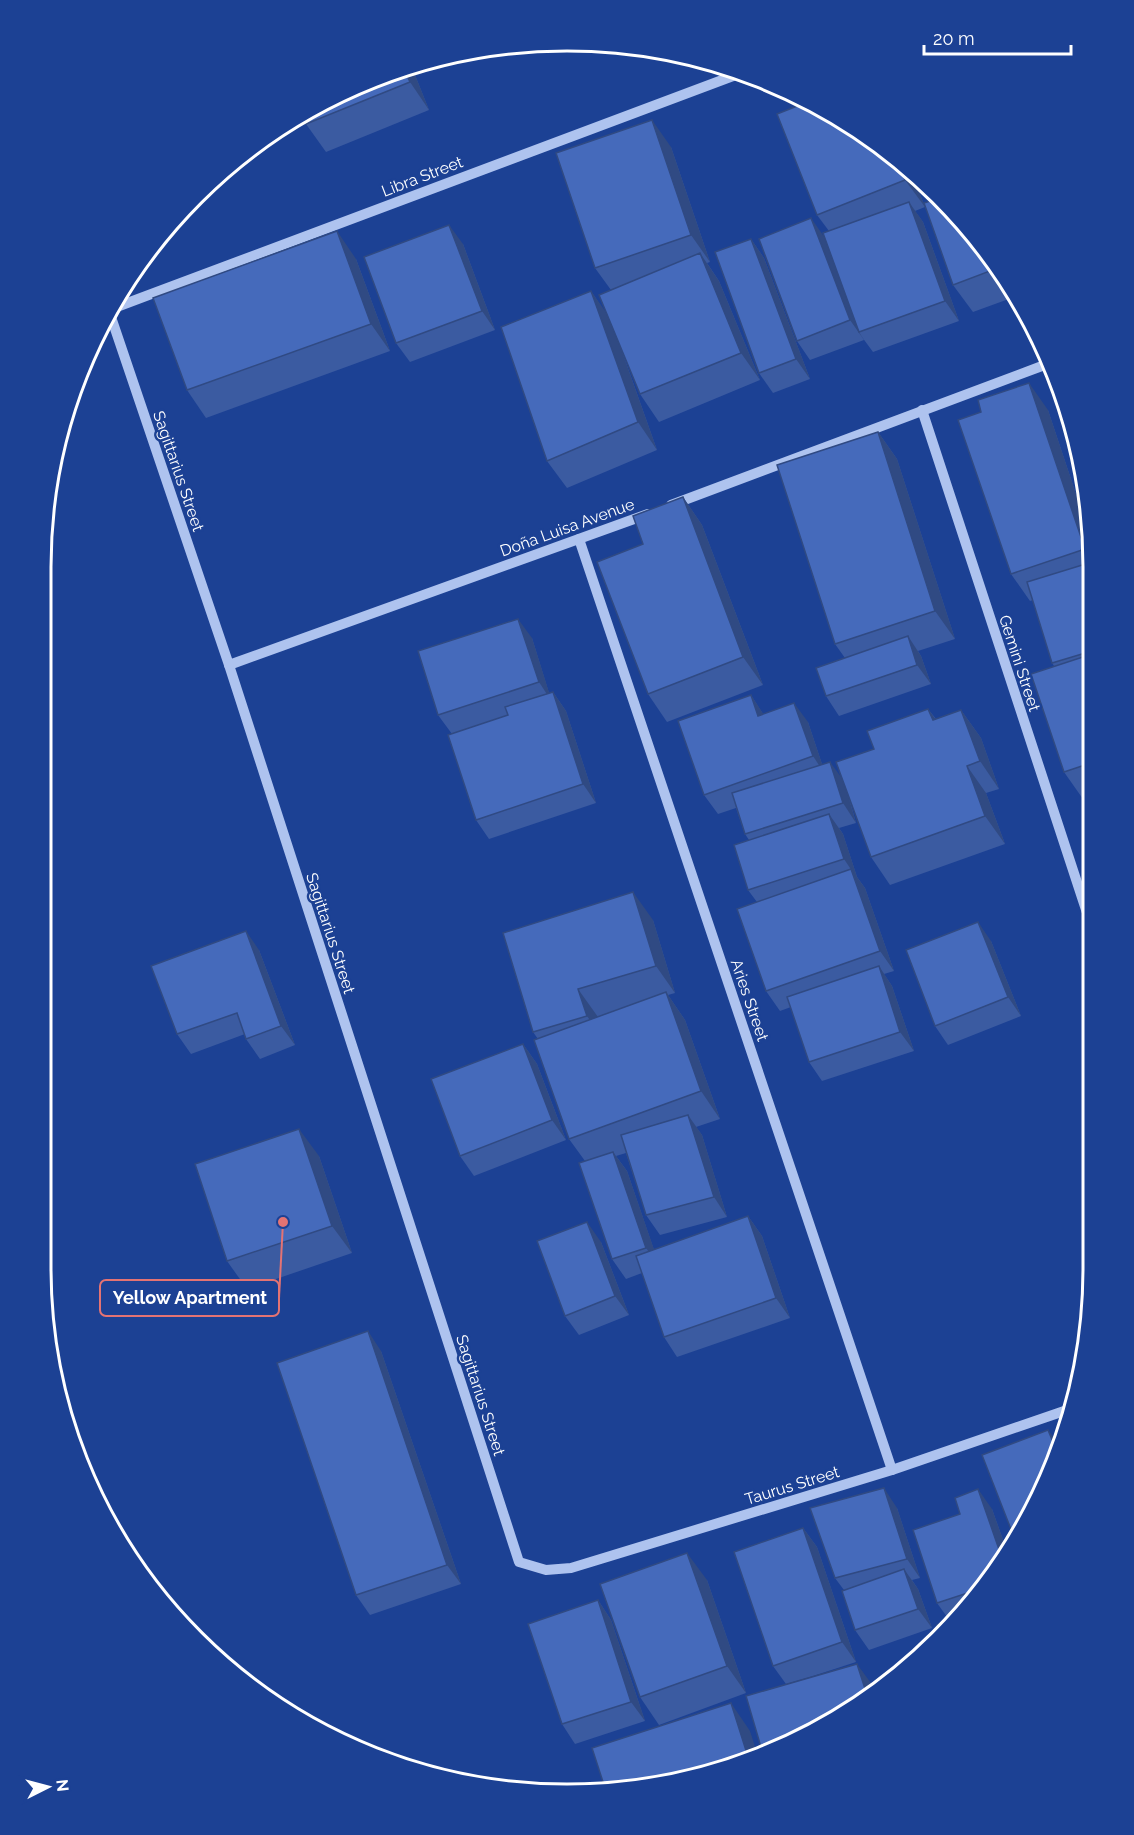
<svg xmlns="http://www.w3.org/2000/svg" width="1134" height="1835" font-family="Raleway,sans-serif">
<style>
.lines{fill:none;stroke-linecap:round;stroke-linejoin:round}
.minor{stroke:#aec3ef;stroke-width:10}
.wall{fill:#3b5ba1}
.shaded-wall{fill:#304a83}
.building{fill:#456abb;stroke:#304a83;stroke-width:1.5}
.labels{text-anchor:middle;stroke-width:5;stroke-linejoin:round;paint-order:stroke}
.street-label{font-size:16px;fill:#fff;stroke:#1c4194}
.rim{fill:none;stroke:#fff;stroke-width:3}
.leader{fill:none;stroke:#e47373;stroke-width:2}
.callout-dot{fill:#e47373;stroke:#1c4194;stroke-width:2}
.callout{fill:#1c4194;stroke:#e47373;stroke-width:2}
.callout-label{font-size:18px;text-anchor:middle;font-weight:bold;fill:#fff}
</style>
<rect width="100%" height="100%" fill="#1c4194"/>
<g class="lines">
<g class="minor">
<path d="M114 308 741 73"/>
<path d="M110 314 229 665 519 1562 546 1570 571 1568 892 1470 1070 1409"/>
<path d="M922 410 1091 925"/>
<path d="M671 505 1050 363"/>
<path d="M579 539 892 1470"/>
<path d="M229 665 648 514"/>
</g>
</g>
<g class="wall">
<path d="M411 65 429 110 326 152 306 124 397 69Z"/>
<path d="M671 147 710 262 707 263 719 281 760 380 659 422 640 394 618 340 657 450 567 488 547 461 591 291 607 315 611 290 595 268Z"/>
<path d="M887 149 911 171 925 207 915 211 923 222 959 321 873 352 862 337 864 340 810 360 797 341 824 236 829 231 817 215Z"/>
<path d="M963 220 1017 296 973 312 953 285Z"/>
<path d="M751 239 764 258 810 379 773 393 759 373Z"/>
<path d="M463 244 495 330 410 362 396 343Z"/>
<path d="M356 259 390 351 206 418 187 390Z"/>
<path d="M1048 410 1092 542 1091 797 1083 799 1064 772 1054 666 1052 663 1033 600 1030 601 1011 574Z"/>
<path d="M878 432 897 459 955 639 918 651 921 656 931 684 839 716 826 696 845 658 835 644Z"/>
<path d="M683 497 702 525 763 685 667 722 648 694 643 544Z"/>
<path d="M532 638 549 693 553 692 566 711 596 803 489 839 476 820 452 734 438 715Z"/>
<path d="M751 695 763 714 808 722 822 764 842 779 874 749 928 709 936 719 961 710 981 738 999 789 986 793 1005 844 890 885 871 857 849 797 856 823 839 828 843 834 857 877 865 888 894 971 884 974 892 986 914 1051 822 1081 809 1062 791 1007 780 1011 766 991 757 902 748 890 749 840 745 834 736 808 718 814 704 795Z"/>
<path d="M653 920 675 993 668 995 685 1020 720 1119 696 1127 702 1135 727 1217 660 1235 646 1215 626 1153 616 1156 627 1171 654 1250 748 1216 762 1236 790 1318 677 1357 664 1337 642 1273 626 1279 612 1259 585 1161 569 1139 538 1039 533 1032Z"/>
<path d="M991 941 1021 1016 948 1045 935 1026Z"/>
<path d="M259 950 295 1045 260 1059 246 1039 245 1034 191 1054 177 1034Z"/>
<path d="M523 1044 537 1064 566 1140 474 1176 460 1156Z"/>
<path d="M319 1156 352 1253 247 1289 227 1261Z"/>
<path d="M601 1242 629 1315 579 1335 565 1316Z"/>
<path d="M381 1351 461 1584 370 1615 356 1595Z"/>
<path d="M897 1508 920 1578 912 1580 918 1589 932 1628 869 1650 855 1630 844 1590 835 1578Z"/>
<path d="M992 1509 1007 1551 985 1588 950 1621 937 1603Z"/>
<path d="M803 1528 817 1547 856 1662 810 1677 786 1684 773 1666Z"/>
<path d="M707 1580 746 1693 659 1725 640 1697Z"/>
<path d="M598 1600 611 1620 645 1721 575 1744 562 1724Z"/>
</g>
<g class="shaded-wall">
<path d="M411 65 429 110 410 82 403 67Z"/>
<path d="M652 120 671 147 710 262 691 235Z"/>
<path d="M897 158 911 171 925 207 905 180Z"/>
<path d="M909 202 923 222 959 321 945 301Z"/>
<path d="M811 218 825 238 859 332 864 340 850 320Z"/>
<path d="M449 225 463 244 495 330 482 311Z"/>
<path d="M337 231 356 259 390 351 371 324Z"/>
<path d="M751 239 764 258 810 379 796 359Z"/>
<path d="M700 253 719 281 760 380 741 353Z"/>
<path d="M591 291 610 318 657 450 638 422Z"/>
<path d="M1029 383 1048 410 1092 542V560L1085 549Z"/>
<path d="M878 432 897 459 955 639 935 611Z"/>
<path d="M683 497 702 525 763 685 743 657Z"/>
<path d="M518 619 532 638 552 702 539 682Z"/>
<path d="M908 636 921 656 931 684 917 665Z"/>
<path d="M553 692 566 711 596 803 583 784Z"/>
<path d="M751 695 764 715 758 716Z"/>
<path d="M794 703 808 722 826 776 813 756Z"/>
<path d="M928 709 948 736 933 720Z"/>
<path d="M961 710 981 738 999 789 980 761Z"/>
<path d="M830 762 844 781 856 823 843 803Z"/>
<path d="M967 766 986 793 1005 844 985 816Z"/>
<path d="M829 814 843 834 857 877 865 888 894 971 880 951 852 871 844 859Z"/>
<path d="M633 892 653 920 675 993 656 966Z"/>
<path d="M978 922 991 941 1021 1016 1008 997Z"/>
<path d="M246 931 259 950 295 1045 281 1026Z"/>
<path d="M879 966 892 986 914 1051 900 1032Z"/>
<path d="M578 989 598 1017 606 1044 587 1016Z"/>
<path d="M666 992 685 1020 720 1119 701 1091Z"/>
<path d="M523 1044 537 1064 566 1140 552 1120Z"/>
<path d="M688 1115 702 1135 727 1217 714 1197Z"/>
<path d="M299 1129 319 1156 352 1253 332 1226Z"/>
<path d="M613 1152 627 1171 660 1267 646 1248Z"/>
<path d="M748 1216 762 1236 790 1318 776 1298Z"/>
<path d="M587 1222 601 1242 629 1315 615 1296Z"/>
<path d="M368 1331 381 1351 461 1584 447 1565Z"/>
<path d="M1048 1430 1060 1446 1058 1454Z"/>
<path d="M884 1488 897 1508 920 1578 907 1559Z"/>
<path d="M978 1489 992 1509 1007 1551 1002 1558Z"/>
<path d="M803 1528 817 1547 856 1662 842 1642Z"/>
<path d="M687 1553 707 1580 746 1693 727 1666Z"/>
<path d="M904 1569 918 1589 932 1628 918 1609Z"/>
<path d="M598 1600 611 1620 645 1721 631 1702Z"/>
<path d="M857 1664 876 1690 868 1698Z"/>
<path d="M731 1703 750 1731 758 1756 749 1760Z"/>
</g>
<g class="building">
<path d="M403 67 410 82 306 124 302 113 303 111 397 69Z"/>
<path d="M810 101 887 149 897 158 905 180 817 215 777 114Z"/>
<path d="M652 120 691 235 595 268 556 153Z"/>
<path d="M939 198 963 220 998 268 953 285 924 203Z"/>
<path d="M909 202 945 301 859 332 823 233Z"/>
<path d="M811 218 850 320 797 341 759 239Z"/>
<path d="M449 225 482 311 396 343 364 257Z"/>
<path d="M337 231 371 324 187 390 153 298Z"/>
<path d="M751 239 796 359 759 373 715 252Z"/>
<path d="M700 253 741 353 640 394 599 295Z"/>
<path d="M591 291 638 422 547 461 501 327Z"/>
<path d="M1029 383 1085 549 1011 574 958 420 981 412 978 400Z"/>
<path d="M1066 398 1083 483 1056 401Z"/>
<path d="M878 432 935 611 835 644 777 465Z"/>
<path d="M683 497 743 657 648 694 597 562 643 544 633 516Z"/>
<path d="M1092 562V651L1052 663 1027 582Z"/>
<path d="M518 619 539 682 438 715 418 651Z"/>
<path d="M908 636 917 665 826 696 816 668Z"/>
<path d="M1092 654 1091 763 1064 772 1031 674Z"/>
<path d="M553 692 583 784 476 820 448 735 508 715 505 707Z"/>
<path d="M751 695 758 716 794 703 813 756 704 795 678 721Z"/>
<path d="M928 709 933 720 961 710 980 761 967 766 985 816 871 857 836 762 874 749 867 731Z"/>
<path d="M830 762 843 803 745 834 732 793Z"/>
<path d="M829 814 844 859 748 890 734 845Z"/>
<path d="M851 869 880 951 766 991 737 909Z"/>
<path d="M633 892 656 966 578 989 587 1016 533 1032 503 933Z"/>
<path d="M978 922 1008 997 935 1026 906 950Z"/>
<path d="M246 931 281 1026 246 1039 237 1013 177 1034 151 966Z"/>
<path d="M879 966 900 1032 809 1062 787 997Z"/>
<path d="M666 992 701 1091 569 1139 534 1040Z"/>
<path d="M523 1044 552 1120 460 1156 431 1079Z"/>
<path d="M688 1115 714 1197 646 1215 621 1135Z"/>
<path d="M299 1129 332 1226 227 1261 195 1164Z"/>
<path d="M613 1152 646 1248 612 1259 579 1163Z"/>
<path d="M748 1216 776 1298 664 1337 636 1256Z"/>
<path d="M587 1222 615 1296 565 1316 537 1241Z"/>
<path d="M368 1331 447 1565 356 1595 277 1363Z"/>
<path d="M1048 1430 1058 1454 1054 1469 1014 1537 982 1455Z"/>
<path d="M884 1488 907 1559 835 1578 810 1508Z"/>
<path d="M978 1489 1002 1558 986 1587 937 1603 913 1530 960 1514 955 1498Z"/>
<path d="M803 1528 842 1642 773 1666 734 1552Z"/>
<path d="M687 1553 727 1666 640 1697 600 1584Z"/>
<path d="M904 1569 918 1609 855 1630 842 1591Z"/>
<path d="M598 1600 631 1702 562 1724 528 1624Z"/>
<path d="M949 1621 939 1631 937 1625Z"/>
<path d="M857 1664 868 1698 860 1706 763 1754 746 1696Z"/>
<path d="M731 1703 749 1760 736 1767 605 1788 592 1748Z"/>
</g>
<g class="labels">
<g class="street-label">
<text transform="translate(422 176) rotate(-21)" y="6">Libra Street</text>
<text transform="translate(179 471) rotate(71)" y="6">Sagittarius Street</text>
<text transform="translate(567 527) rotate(-20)" y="6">Doña Luisa Avenue</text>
<text transform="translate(1020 663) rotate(72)" y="6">Gemini Street</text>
<text transform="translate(331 933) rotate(72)" y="6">Sagittarius Street</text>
<text transform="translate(750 1000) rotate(71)" y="6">Aries Street</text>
<text transform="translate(481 1395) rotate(72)" y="6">Sagittarius Street</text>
<text transform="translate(792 1485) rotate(-17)" y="6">Taurus Street</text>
</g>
</g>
<path d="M0 0H1134V1835H0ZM567 51H567A516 516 0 0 1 1083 567V1268A516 516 0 0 1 567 1784H567A516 516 0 0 1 51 1268V567A516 516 0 0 1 567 51Z" fill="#1c4194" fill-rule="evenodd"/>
<path class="rim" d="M567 51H567A516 516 0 0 1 1083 567V1268A516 516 0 0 1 567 1784H567A516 516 0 0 1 51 1268V567A516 516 0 0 1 567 51Z"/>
<path class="leader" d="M283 1222L279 1298"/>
<circle class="callout-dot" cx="283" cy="1222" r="6"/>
<rect class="callout" x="100" y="1280" width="179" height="36" rx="6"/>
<g class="callout-label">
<text x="190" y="1304">Yellow Apartment</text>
</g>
<g transform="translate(48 1787) rotate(84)" stroke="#1c4194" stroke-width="4.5" paint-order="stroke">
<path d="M0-4.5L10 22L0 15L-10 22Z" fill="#ffffff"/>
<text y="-9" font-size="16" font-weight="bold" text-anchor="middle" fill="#ffffff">N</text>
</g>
<path d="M924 45v9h147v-9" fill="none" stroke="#ffffff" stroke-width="3"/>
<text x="933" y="45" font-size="18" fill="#ffffff" stroke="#1c4194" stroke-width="4.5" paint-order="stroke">20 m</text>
</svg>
